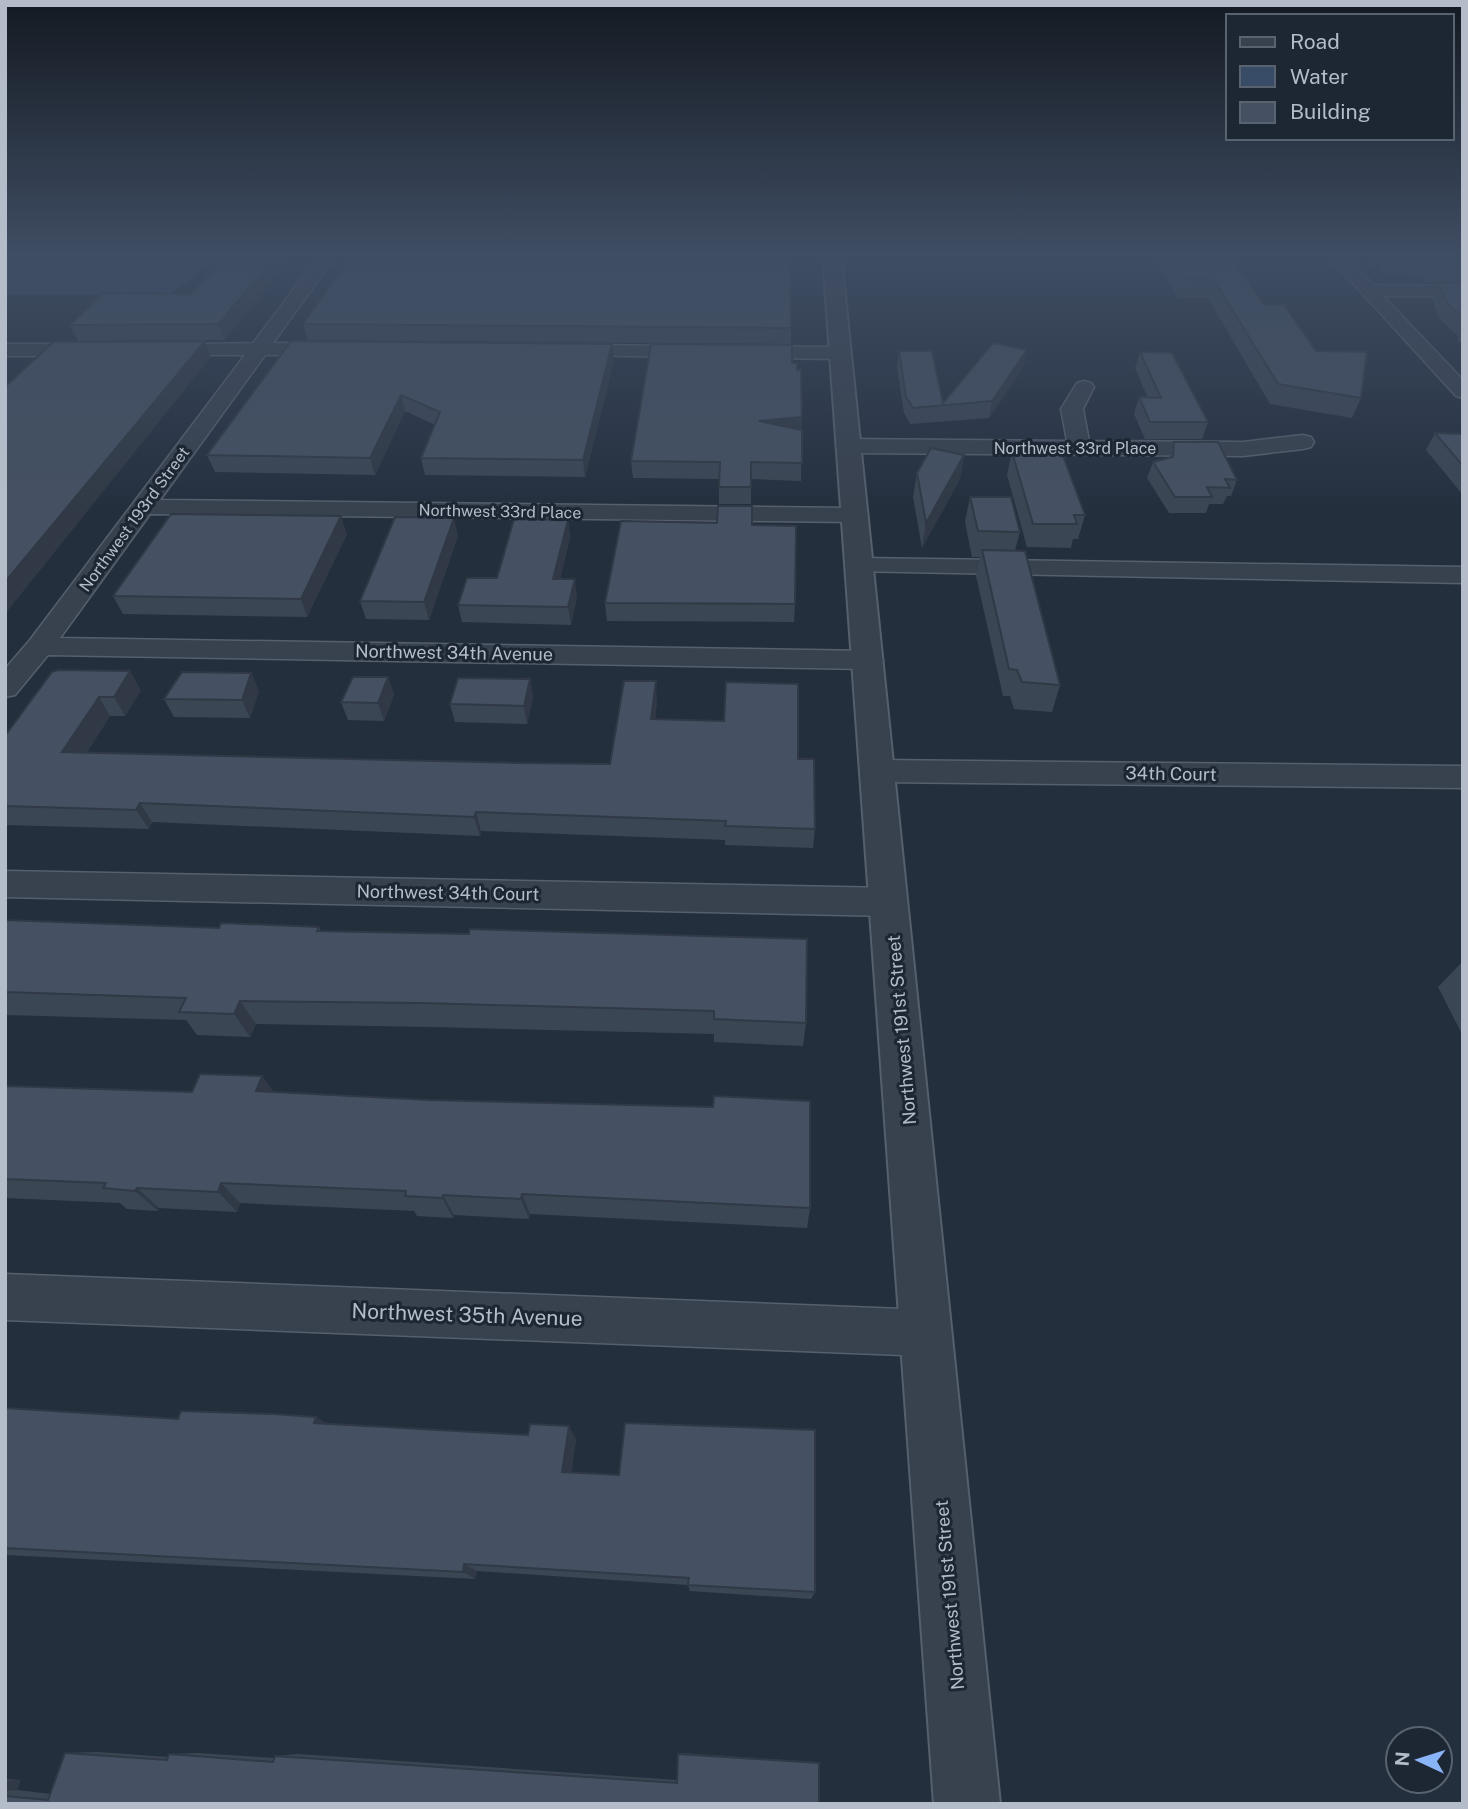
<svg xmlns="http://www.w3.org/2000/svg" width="1468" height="1809" font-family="'Public Sans',sans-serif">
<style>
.water{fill:#394c67}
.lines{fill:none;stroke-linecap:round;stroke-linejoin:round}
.minor-casing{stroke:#565f6c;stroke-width:3}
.tertiary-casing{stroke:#565f6c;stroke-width:4}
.minor{fill:#38414e;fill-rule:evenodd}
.tertiary{fill:#38414e;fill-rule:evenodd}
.wall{fill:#3b4654}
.shaded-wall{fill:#303945}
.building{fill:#455162;stroke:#303945;stroke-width:2}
.labels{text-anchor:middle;stroke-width:6;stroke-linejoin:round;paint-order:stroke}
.far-street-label{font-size:16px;fill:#b4bcc9;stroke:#1d2633}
.street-label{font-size:18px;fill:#b4bcc9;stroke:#1d2633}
.near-street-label{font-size:21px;fill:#b4bcc9;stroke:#1d2633}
</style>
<rect width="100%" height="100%" fill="#242f3e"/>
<path class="water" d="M5 257H214L188 282 168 294 5 295Z"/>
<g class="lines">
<g class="minor-casing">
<g id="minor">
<path d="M318 257H335L273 343H332L342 349 332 355H265L160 500 856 508 865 510 868 515 865 520 856 522 150 514 60 638 869 651 879 654 883 660 879 666 869 669 48 655 15 695 5 697V669L30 640 245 355H161L154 353 151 349 154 345 253 343Z"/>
<path d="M1329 257H1346L1373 285 1463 286V296H1383L1463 380V398L1456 396Z"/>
<path d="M5 344H91L101 350 91 356H5Z"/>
<path d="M567 345 840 347 850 353 840 359 560 355 557 351 560 347Z"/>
<path d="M1084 381 1091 383 1094 387 1083 409 1089 441 1243 442 1303 435 1311 437 1314 442 1311 447 1303 449 1243 456 847 453 839 451 836 446 839 441 847 439 1067 441 1061 409 1077 383Z"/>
<path d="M861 558 1463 567V583L852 571 848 566 852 561Z"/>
<path d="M879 760 1463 766V788L879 782 868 779 863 771 868 763Z"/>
<path d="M5 871 890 888 902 892 907 902 902 912 890 916 5 897Z"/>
<path d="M5 1274 928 1310 945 1316 951 1333 945 1350 928 1356 5 1320Z"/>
</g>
</g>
<g class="tertiary-casing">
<path id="tertiary" d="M823 257H841L1000 1804H934Z"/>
</g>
<use href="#minor" class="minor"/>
<use href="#tertiary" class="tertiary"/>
</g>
<g class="wall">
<path d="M226 257H293L224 340 78 341 70 325 191 294Z"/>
<path d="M1154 257H1233L1232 260 1264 305 1316 351 1361 398 1352 418 1270 404 1208 298H1178Z"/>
<path d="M1369 257H1463V345L1457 340 1459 337 1439 318 1432 299 1440 283H1426L1424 277 1381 273 1379 266H1372Z"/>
<path d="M303 324 791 328V344L308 340Z"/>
<path d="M291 341 614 360 585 477 425 475 421 458 435 425 405 411 375 475 215 472 207 455Z"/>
<path d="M899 351 943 403 1024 366 989 418 910 424 904 413 897 367Z"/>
<path d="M1140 352 1208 422 1202 439H1145L1134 414 1139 397 1148 398 1135 368Z"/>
<path d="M792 363 802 417 801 481 751 479V504H719V479L633 478 631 461Z"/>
<path d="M1435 433 1463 434V495L1426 450Z"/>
<path d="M1174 442 1237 480 1231 496H1227L1223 504H1209L1206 513H1169L1147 478 1153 462 1169 458Z"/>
<path d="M1012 452 1085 515 1078 539H1073L1071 548 1027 547 1007 475Z"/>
<path d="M964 455 960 479 922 548 913 497 917 473Z"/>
<path d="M970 497 1020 532 1015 550 1060 685 1052 712 1014 709 1010 696H1003L976 576 980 557H972L965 522Z"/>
<path d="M568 520 570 537 560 579 577 597 571 625 462 622 458 605 497 578Z"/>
<path d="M717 523 752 525 795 604 794 622 607 621 605 603Z"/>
<path d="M347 534 307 617 123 614 113 596Z"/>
<path d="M458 536 429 620 366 619 360 601Z"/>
<path d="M52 672 141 690 125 716H110L87 752 517 763 610 764 657 700 655 719 798 759 815 829 813 848 725 845V840L481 831 480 836 152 822 149 829 5 825V736Z"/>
<path d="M251 673 259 691 250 718 174 717 164 699Z"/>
<path d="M388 677 394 695 384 721 348 720 341 702Z"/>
<path d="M530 679 533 697 527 724 455 722 450 704Z"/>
<path d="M5 920 219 928 319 927 321 931 806 1023 803 1046 714 1042V1034L432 1027 256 1024 250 1037 197 1035 186 1020 5 1015Z"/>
<path d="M1462 962H1463V1036L1438 987Z"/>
<path d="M262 1076 274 1092 810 1208 807 1228 530 1214 529 1219 454 1215 453 1218 417 1216 414 1211 240 1203 237 1212 159 1208 158 1211 127 1209 120 1203 5 1198V1086L192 1092Z"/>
<path d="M5 1408 178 1419 316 1417 325 1423 576 1439 571 1473 815 1592 811 1599 690 1591 688 1585 477 1571 475 1579 5 1555Z"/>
<path d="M99 1752 168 1757 169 1754 198 1753 274 1758 275 1756 298 1754 677 1780 678 1754 681 1753 815 1762 819 1763V1804H5V1779L21 1780 17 1790 51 1794 65 1753Z"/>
</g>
<g class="shaded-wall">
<path d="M276 257H293L224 340 218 324Z"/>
<path d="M205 341 211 357 5 614V582Z"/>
<path d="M612 344 614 360 585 477 583 460Z"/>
<path d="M1027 350 1024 366 989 418 992 401Z"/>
<path d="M401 395 405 411 375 475 370 458Z"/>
<path d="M802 417 801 433 759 421Z"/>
<path d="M964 455 960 479 922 548 926 523Z"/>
<path d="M341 516 347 534 307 617 301 599Z"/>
<path d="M454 518 458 536 429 620 424 602Z"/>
<path d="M568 520 570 537 556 597 553 579Z"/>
<path d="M575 579 577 597 571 625 568 607Z"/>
<path d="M130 671 141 690 125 716 114 697Z"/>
<path d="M251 673 259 691 250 718 242 700Z"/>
<path d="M388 677 394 695 384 721 378 703Z"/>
<path d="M530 679 533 697 527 724 524 706Z"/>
<path d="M656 681 657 700 653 738 651 719Z"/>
<path d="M99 697 110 716 75 771 62 752Z"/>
<path d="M140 803 152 822 149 829 136 810Z"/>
<path d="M476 812 481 831 480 836 474 817Z"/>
<path d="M240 1001 256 1024 250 1037 234 1014Z"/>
<path d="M262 1076 279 1099 256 1091Z"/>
<path d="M221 1183 240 1203 237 1212 218 1192Z"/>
<path d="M137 1188 159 1208 158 1211 135 1191Z"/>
<path d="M522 1194 530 1214 529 1219 521 1199Z"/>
<path d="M443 1195 454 1215 453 1218 442 1198Z"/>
<path d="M316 1417 334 1430 314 1423Z"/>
<path d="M569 1426 576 1439 570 1484 562 1472Z"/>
<path d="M464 1564 477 1571 475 1579 463 1572Z"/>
<path d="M21 1780 17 1790 5 1791V1781Z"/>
</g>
<g class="building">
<path d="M226 257H276L218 324 70 325 103 293 191 294Z"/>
<path d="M351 257H790L791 328 303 324Z"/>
<path d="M1170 257H1230L1264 305H1284L1316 351 1367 352 1361 398 1278 384 1214 280 1184 279Z"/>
<path d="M1387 257H1463V269L1433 268 1431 262 1388 258Z"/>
<path d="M1439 283H1463V317L1447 303Z"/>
<path d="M205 341 5 582V387L53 342Z"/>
<path d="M291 341 612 344 583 460 421 458 440 412 401 395 370 458 207 455Z"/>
<path d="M993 343 1027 350 992 401 913 408 906 397 899 351H932L943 403Z"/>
<path d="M651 344 792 345V363H797V370H801L802 417 759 421 802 430V463L751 462V487H719L720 462 631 461Z"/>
<path d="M1140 352 1172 353 1208 422H1150L1139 397 1161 398Z"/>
<path d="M1435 433 1463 434V466Z"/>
<path d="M1174 442H1218L1237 480 1225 479 1230 488 1207 487 1212 497H1175L1153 462 1173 457Z"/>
<path d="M931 448 964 455 926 523 917 473Z"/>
<path d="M1012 452 1062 453 1085 515H1074L1077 524H1033Z"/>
<path d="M970 497H1011L1020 532 978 531Z"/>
<path d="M718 506H752V525L796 526 795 604 605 603 621 521 717 523Z"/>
<path d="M171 514 341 516 301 599 113 596Z"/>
<path d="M395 517 454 518 424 602 360 601Z"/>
<path d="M514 519 568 520 553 579H575L568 607 458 605 467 578H497Z"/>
<path d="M982 550 1025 551 1060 685 1022 682 1017 670 1009 669Z"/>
<path d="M58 670 130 671 114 697H99L62 752 517 763 610 764 624 681H656L651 719 724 721 726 682 798 684V759H814L815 829 725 826 726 821 476 812 474 817 140 803 136 810 5 806V736L52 672Z"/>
<path d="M182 672 251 673 242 700 164 699Z"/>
<path d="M353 677H388L378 703 341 702Z"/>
<path d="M458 678 530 679 524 706 450 704Z"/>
<path d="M5 920 219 928 221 923 319 927 317 931 469 934 470 929 807 939 806 1023 714 1019V1011L422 1003 240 1001 234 1014 179 1012 186 998 5 992Z"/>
<path d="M200 1074 262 1076 256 1091 429 1100 713 1107 714 1096 810 1101V1208L522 1194 521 1199 443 1195 442 1198 405 1196 406 1191 221 1183 218 1192 137 1188 135 1191 103 1188 106 1183 5 1179V1086L192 1092Z"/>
<path d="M5 1408 178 1419 181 1411 273 1414 316 1417 314 1423 528 1435 530 1424 569 1426 562 1472 619 1475 625 1423 815 1430V1592L688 1585 689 1578 464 1564 463 1572 5 1548Z"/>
<path d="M65 1753 167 1760 169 1754 273 1762 275 1756 677 1783 678 1754 819 1763V1804H5V1796L48 1800Z"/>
</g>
<linearGradient id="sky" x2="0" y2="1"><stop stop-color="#141a22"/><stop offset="0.5" stop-color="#3f4d63"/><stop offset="1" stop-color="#3f4d63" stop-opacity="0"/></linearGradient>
<rect width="1468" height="510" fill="url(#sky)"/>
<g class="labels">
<g class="far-street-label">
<text x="1075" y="454">Northwest 33rd Place</text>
<text transform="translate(500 511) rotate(1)" y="6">Northwest 33rd Place</text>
<text transform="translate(134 519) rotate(-54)" y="6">Northwest 193rd Street</text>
</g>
<g class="street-label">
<text transform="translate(454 653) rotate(1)" y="6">Northwest 34th Avenue</text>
<text transform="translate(1171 774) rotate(1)" y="6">34th Court</text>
<text transform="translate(448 893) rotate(1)" y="6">Northwest 34th Court</text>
<text transform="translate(902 1030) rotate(-95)" y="6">Northwest 191st Street</text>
<text transform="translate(950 1595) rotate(-95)" y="6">Northwest 191st Street</text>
</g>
<g class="near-street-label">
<text transform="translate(467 1315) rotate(2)" y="7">Northwest 35th Avenue</text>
</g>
</g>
<rect width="1468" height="1809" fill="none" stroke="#b4bcc9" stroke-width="14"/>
<rect x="1226" y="14" width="228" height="126" fill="#1d2633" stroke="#59626f" stroke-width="2"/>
<rect x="1240" y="37" width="35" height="10" fill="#38414e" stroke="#59626f" stroke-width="2"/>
<text x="1290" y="49" font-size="21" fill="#b4bcc9">Road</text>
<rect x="1240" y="66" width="35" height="21" fill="#394c67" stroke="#59626f" stroke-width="2"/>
<text x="1290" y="84" font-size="21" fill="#b4bcc9">Water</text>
<rect x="1240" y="102" width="35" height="21" fill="#455162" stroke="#59626f" stroke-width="2"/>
<text x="1290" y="119" font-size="21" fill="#b4bcc9">Building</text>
<g transform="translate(1419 1760) rotate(274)"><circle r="33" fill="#1d2633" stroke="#59626f" stroke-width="2"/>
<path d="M0-5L12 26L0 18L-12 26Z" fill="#8ab4f8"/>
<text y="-10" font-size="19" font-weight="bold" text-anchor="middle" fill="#b4bcc9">N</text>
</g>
</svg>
